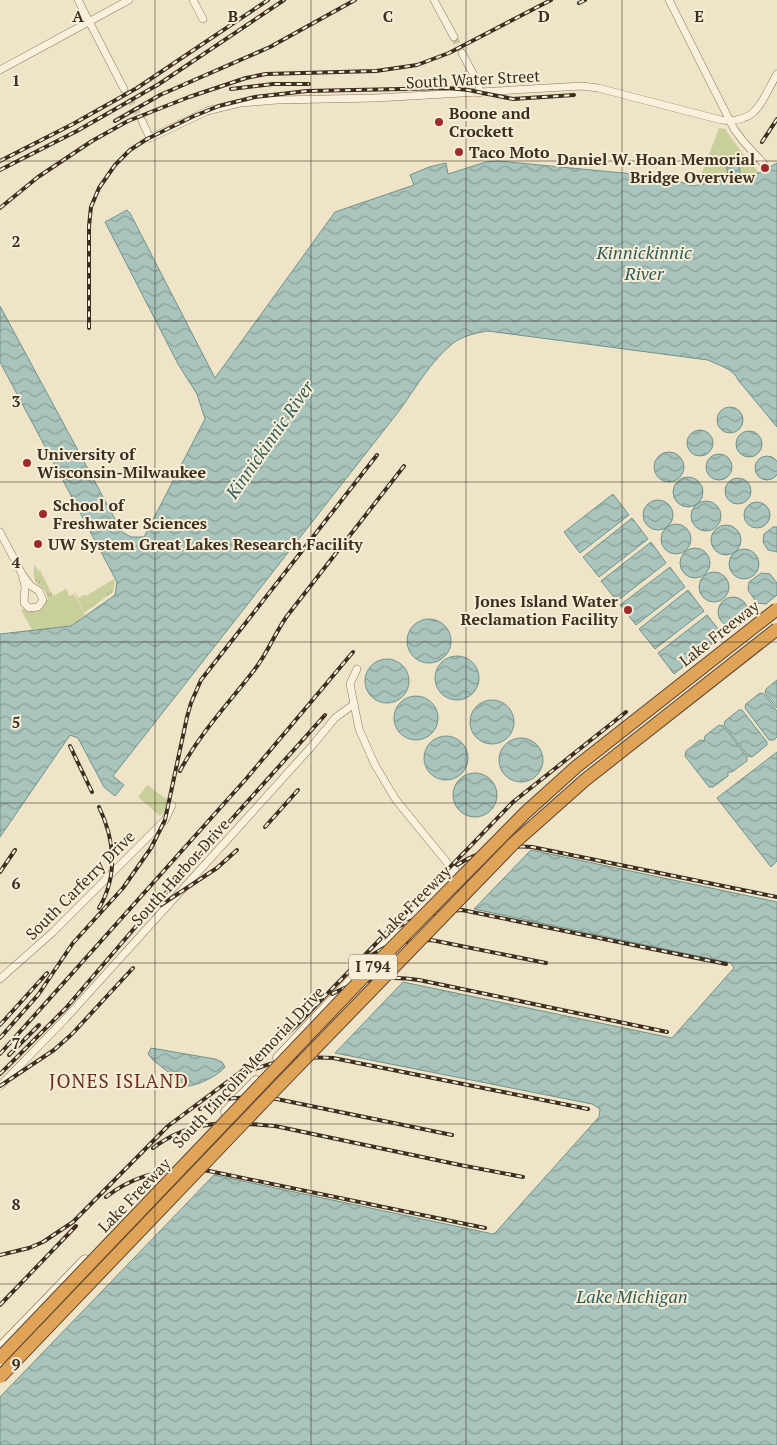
<svg xmlns="http://www.w3.org/2000/svg" width="777" height="1445" font-family="'PT Serif',serif">
<style>
.grass{fill:url(#grass-tufts)}
.green{fill:#c9cf9b}
.water{fill:url(#water-waves);stroke:#6f938a}
.lines{fill:none;stroke-linecap:round;stroke-linejoin:round}
.street-tunnel{stroke:#ccc0a6;stroke-width:7;stroke-dasharray:7 3.5;stroke-linecap:butt}
.street-casing{stroke:#8d765c;stroke-width:8}
.secondary-casing{stroke:#6f573f;stroke-width:11}
.street{stroke:#faf1dc;stroke-width:7}
.secondary{stroke:#faf1dc;stroke-width:10}
.rail-casing{stroke:#3d2e20;stroke-width:4}
.rail{stroke:#f7eed8;stroke-width:2;stroke-dasharray:5.5;stroke-linecap:butt}
.highway-bridge-casing{stroke:#5b4430;stroke-width:14;stroke-linecap:butt}
.highway-bridge{stroke:#e0a458;stroke-width:12}
.grid{fill:none;stroke:#3d2e20;stroke-width:1;stroke-opacity:0.55}
.poi-dot{fill:#9e2a2b;stroke:#f7eed8;stroke-width:2}
.labels{text-anchor:middle;stroke-width:4;stroke-linejoin:round;paint-order:stroke}
.shield{fill:#f7eed8;stroke:#756857;stroke-width:1}
.shield-label{font-size:15px;font-weight:bold;fill:#3d2e20}
.street-label{font-size:16px;fill:#3d2e20;stroke:#f7eed8}
.poi-label{font-size:16px;font-weight:bold;fill:#3d2e20;stroke:#f7eed8;text-anchor:start}
.water-label{font-size:18px;font-style:italic;fill:#2f5d5a;stroke:#f7eed8}
.quarter-label{font-size:19px;letter-spacing:1px;fill:#6b2e1e;stroke:#f7eed8}
.grid-label{font-size:16px;text-anchor:middle;font-weight:bold;fill:#3d2e20;stroke:#f7eed8;stroke-width:4;stroke-linejoin:round;paint-order:stroke}
</style>
<defs>
<pattern id="grass-tufts" width="24" height="20" patternUnits="userSpaceOnUse" patternTransform="scale(1.25)"><rect width="24" height="20" fill="#c9cf9b"/><path d="M3 7l-1-3M5 7V3M7 7l1-3M15 17l-1-3M17 17v-4M19 17l1-3" fill="none" stroke="#aeb285"/></pattern>
<pattern id="water-waves" width="16" height="10" patternUnits="userSpaceOnUse" patternTransform="scale(1.25)"><rect width="16" height="10" fill="#a9c4bc"/><path d="M0 5q4-4 8 0t8 0" fill="none" stroke="#8ba098"/></pattern>
</defs>
<rect width="100%" height="100%" fill="#f0e4c8"/>
<g class="grass">
<path d="M35 564 38 571 40 570 53 596 66 589 69 593 65 596H72L48 600C46 582 29 589 35 564Z"/>
<path d="M114 579 115 582 113 592 84 613 74 591 79 598 84 595 86 596Z"/>
</g>
<g class="green">
<path d="M719 128 725 129 740 150 759 173 697 186Z"/>
<path d="M66 590 69 596 74 594 85 615 71 626 32 630 21 610 25 608C33 615 44 611 46 601Z"/>
<path d="M147 785 168 800 164 811 160 816 138 797Z"/>
</g>
<g class="water">
<path d="M498 161 665 177 693 186 729 179 726 164 738 162 741 176 759 173 777 163V427L738 380C734 369 718 365 708 360L488 331C475 333 462 336 452 344 430 362 415 389 399 411L113 776 124 785 115 796 104 787 78 738 70 735 0 837V634L71 626 115 595 117 582 0 362V306L122 532 131 537H144L205 419 197 394 178 364 105 222 127 210 130 213 215 378 335 212 414 185 410 175 429 167 446 163 448 174 486 162Z"/>
<circle cx="730" cy="420" r="13"/>
<circle cx="700" cy="443" r="13"/>
<circle cx="749" cy="444" r="13"/>
<circle cx="669" cy="467" r="15"/>
<circle cx="719" cy="467" r="13"/>
<circle cx="767" cy="468" r="12"/>
<circle cx="688" cy="492" r="15"/>
<circle cx="738" cy="491" r="13"/>
<path d="M613 494 629 515 580 553 564 532Z"/>
<circle cx="658" cy="515" r="15"/>
<circle cx="706" cy="516" r="15"/>
<circle cx="757" cy="515" r="13"/>
<path d="M632 518 648 539 599 577 583 557Z"/>
<circle cx="676" cy="539" r="15"/>
<circle cx="726" cy="540" r="15"/>
<path d="M773 527H777V552L768 550 763 542 764 534Z"/>
<path d="M651 542 666 563 617 601 601 581Z"/>
<circle cx="695" cy="563" r="15"/>
<circle cx="744" cy="564" r="15"/>
<path d="M670 567 685 587 636 625 620 605Z"/>
<circle cx="714" cy="587" r="15"/>
<path d="M761 573 770 574 777 583V595L766 604 757 603 748 590 749 582Z"/>
<path d="M688 590 704 611 655 649 639 629Z"/>
<circle cx="733" cy="612" r="15"/>
<path d="M707 615 723 635 674 674 658 653Z"/>
<circle cx="429" cy="641" r="22"/>
<circle cx="457" cy="678" r="22"/>
<circle cx="387" cy="681" r="22"/>
<path d="M777 680V708L765 693 766 689Z"/>
<path d="M760 693 764 694 777 711V737L774 740H769L745 708 746 704Z"/>
<circle cx="416" cy="718" r="22"/>
<circle cx="492" cy="722" r="22"/>
<path d="M739 710H742L767 742V745L752 757 748 756 724 725 725 721Z"/>
<path d="M719 725 723 726 747 757V761L732 772H728V776L713 787H709L685 756 686 751 700 740 704 741 705 736Z"/>
<circle cx="446" cy="758" r="22"/>
<circle cx="521" cy="760" r="22"/>
<path d="M777 752V861L771 867 717 798Z"/>
<circle cx="475" cy="795" r="22"/>
<path d="M531 850 777 902V1445H0V1397L214 1175 493 1234 496 1232 599 1117 600 1109 592 1104 335 1053 403 982 672 1038 734 968 731 963 474 909Z"/>
<path d="M151 1048 215 1059 222 1062 225 1067C219 1075 196 1087 186 1086L153 1060 148 1054Z"/>
</g>
<g class="lines">
<g class="street-tunnel">
<path d="M454 37 462 53"/>
<path d="M124 89 142 121"/>
</g>
<g class="street-casing">
<g id="street">
<path d="M78 0 124 89"/>
<path d="M193 0 203 19"/>
<path d="M434 0 454 37"/>
<path d="M669 0 734 129 743 141 764 164"/>
<path d="M462 53 479 85V93"/>
<path d="M0 70 129 0"/>
<path d="M142 121 150 138 207 111 240 103 277 100 376 98 582 86 598 88 721 120C758 124 761 101 777 74"/>
<path d="M0 532 22 574"/>
<path d="M22 574 31 586 39 591 43 600 38 607 29 608 24 603 25 586Z"/>
<path d="M357 669 350 684 359 729 375 765 396 800 454 871"/>
<path d="M0 979 53 932 165 820 172 805"/>
<path d="M0 1086 66 1018 312 746 335 718 354 704"/>
</g>
</g>
<g class="secondary-casing">
<g id="secondary">
<path d="M278 1058 454 871"/>
<path d="M226 1112 256 1081"/>
<path d="M0 1348 85 1260"/>
</g>
</g>
<use href="#street" class="street"/>
<use href="#secondary" class="secondary"/>
<g class="rail-casing">
<g id="rail">
<path d="M579 3 585 0"/>
<path d="M231 89 273 84H309"/>
<path d="M115 121 160 95 270 47 355 0"/>
<path d="M762 142 777 119"/>
<path d="M0 161 73 124 137 88 268 0"/>
<path d="M0 170 77 131 159 84 284 0"/>
<path d="M0 208 38 177 92 141 128 121 189 97 246 78 266 74 376 71 417 65 449 53 551 0"/>
<path d="M89 328V226L91 207 99 188 115 165 130 150 147 139 194 116 219 106 255 97 307 91 448 88 468 90 513 99 574 95"/>
<path d="M70 746 92 792"/>
<path d="M180 771C199 734 230 702 255 669 268 652 275 633 287 616L404 466"/>
<path d="M265 827 298 790"/>
<path d="M457 865C478 851 506 845 532 847L777 897"/>
<path d="M0 872 15 850"/>
<path d="M161 905 217 868 237 850"/>
<path d="M99 908C118 876 115 840 99 807"/>
<path d="M394 929C415 917 438 911 462 910L726 964"/>
<path d="M368 957 384 948 402 942 431 940 546 963"/>
<path d="M332 994C360 979 387 975 419 980L667 1032"/>
<path d="M0 1025 47 973"/>
<path d="M0 1038 38 995 73 943 123 888 151 848 165 820 187 717 191 703 201 680 377 455"/>
<path d="M0 1054 246 779 353 652"/>
<path d="M9 1055 39 1025"/>
<path d="M248 1072C274 1060 305 1056 333 1058L588 1109"/>
<path d="M0 1074 66 1008 138 924 325 715"/>
<path d="M0 1086 54 1050 72 1034 133 968"/>
<path d="M200 1109 224 1099 262 1096 452 1135"/>
<path d="M153 1148C192 1118 229 1122 275 1126L460 1165 523 1177"/>
<path d="M106 1197C137 1173 171 1166 209 1171L485 1228"/>
<path d="M0 1255 29 1248 43 1242 73 1222 168 1126 262 1056 296 1026 513 802 626 712"/>
<path d="M0 1305 76 1226"/>
</g>
</g>
<use href="#rail" class="rail"/>
<g class="highway-bridge-casing">
<g id="highway-bridge">
<path d="M0 1358 375 965 525 813 576 767 777 609"/>
<path d="M0 1377 266 1099 514 843 585 780 777 629"/>
</g>
</g>
<use href="#highway-bridge" class="highway-bridge"/>
</g>
<path class="grid" d="M155 0V1445M311 0V1445M466 0V1445M622 0V1445M0 161H777M0 321H777M0 482H777M0 642H777M0 803H777M0 963H777M0 1124H777M0 1284H777"/>
<g class="poi-dot">
<circle cx="439" cy="122" r="5"/>
<circle cx="459" cy="152" r="5"/>
<circle cx="765" cy="168" r="5"/>
<circle cx="27" cy="463" r="5"/>
<circle cx="43" cy="514" r="5"/>
<circle cx="38" cy="544" r="5"/>
<circle cx="628" cy="610" r="5"/>
</g>
<g class="labels">
<rect class="shield" x="349" y="954.5" width="48" height="25" rx="4"/>
<g class="shield-label">
<text x="373" y="972">I 794</text>
</g>
<g class="street-label">
<text transform="translate(473 79) rotate(-3)" y="6">South Water Street</text>
<text transform="translate(719 633) rotate(-38)" y="6">Lake Freeway</text>
<text transform="translate(180 872) rotate(-48)" y="6">South Harbor Drive</text>
<text transform="translate(80 885) rotate(-45)" y="6">South Carferry Drive</text>
<text transform="translate(414 902) rotate(-45)" y="6">Lake Freeway</text>
<text transform="translate(248 1067) rotate(-47)" y="6">South Lincoln Memorial Drive</text>
<text transform="translate(134 1195) rotate(-46)" y="6">Lake Freeway</text>
</g>
<g class="poi-label">
<text x="449" y="119">Boone and<tspan x="449" dy="18">Crockett</tspan></text>
<text x="469" y="158">Taco Moto</text>
<text x="755" y="165" text-anchor="end">Daniel W. Hoan Memorial<tspan x="755" dy="18">Bridge Overview</tspan></text>
<text x="37" y="460">University of<tspan x="37" dy="18">Wisconsin-Milwaukee</tspan></text>
<text x="53" y="511">School of<tspan x="53" dy="18">Freshwater Sciences</tspan></text>
<text x="48" y="550">UW System Great Lakes Research Facility</text>
<text x="618" y="607" text-anchor="end">Jones Island Water<tspan x="618" dy="18">Reclamation Facility</tspan></text>
</g>
<g class="water-label">
<text x="644" y="259">Kinnickinnic<tspan x="644" dy="21">River</tspan></text>
<text transform="translate(270 440) rotate(-55)" y="6">Kinnickinnic River</text>
<text x="632" y="1303">Lake Michigan</text>
</g>
<g class="quarter-label">
<text x="119" y="1088">JONES ISLAND</text>
</g>
</g>
<g class="grid-label">
<text x="78" y="22">A</text>
<text x="233" y="22">B</text>
<text x="388" y="22">C</text>
<text x="544" y="22">D</text>
<text x="699" y="22">E</text>
<text x="16" y="86">1</text>
<text x="16" y="247">2</text>
<text x="16" y="407">3</text>
<text x="16" y="568">4</text>
<text x="16" y="728">5</text>
<text x="16" y="889">6</text>
<text x="16" y="1049">7</text>
<text x="16" y="1210">8</text>
<text x="16" y="1370">9</text>
</g>
</svg>
